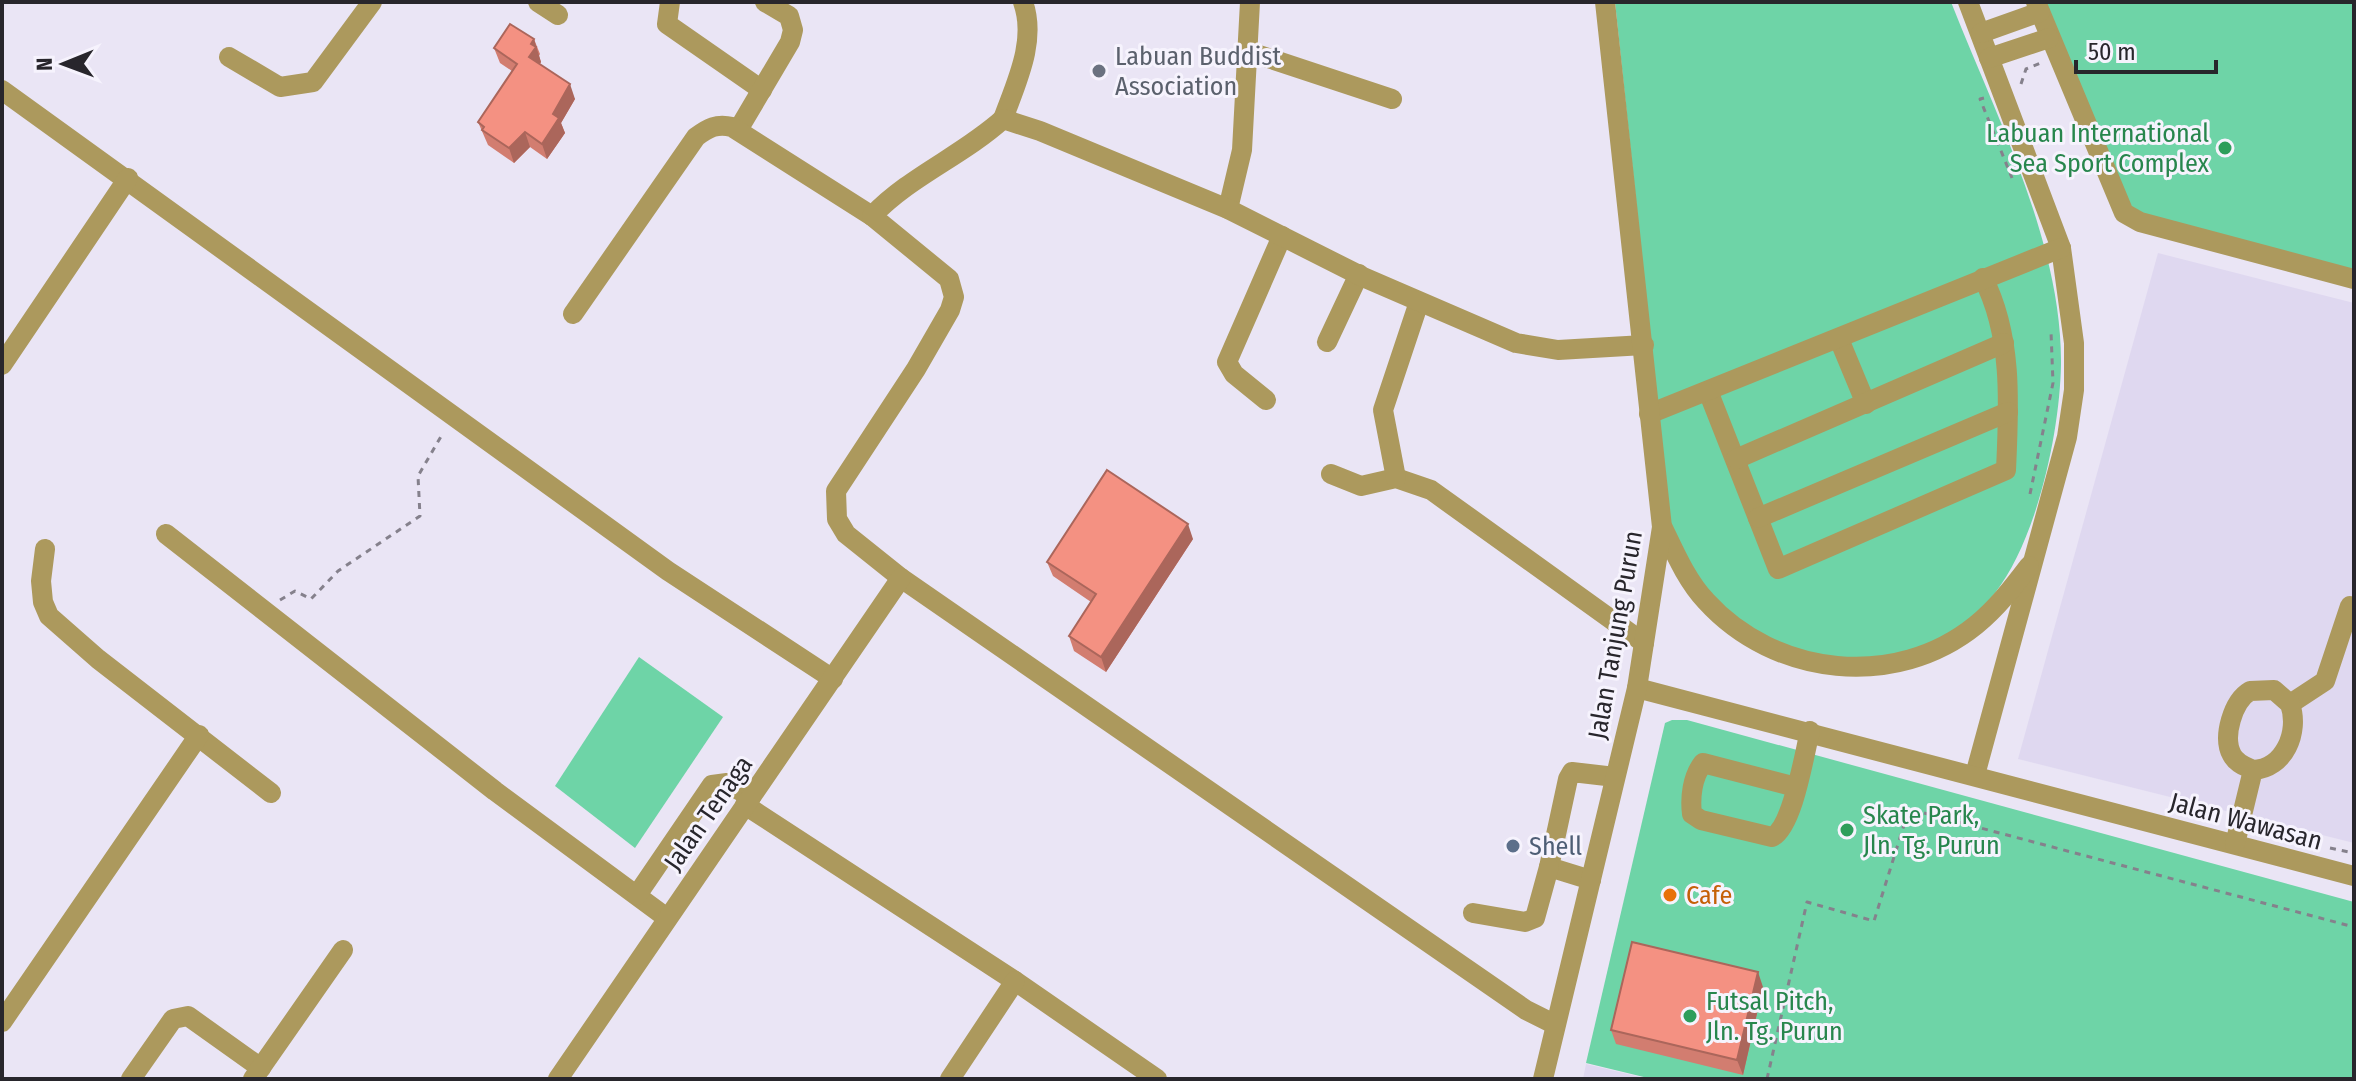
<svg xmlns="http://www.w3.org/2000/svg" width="2356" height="1081" font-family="'Fira Sans Condensed',sans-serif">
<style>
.built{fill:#dfd8f0}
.green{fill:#6ed4a7}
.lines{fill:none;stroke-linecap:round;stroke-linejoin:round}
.path{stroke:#85818c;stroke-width:3;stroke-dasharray:6 6;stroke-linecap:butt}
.minor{stroke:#ac995d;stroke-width:20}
.wall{fill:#d27d70}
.shaded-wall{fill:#ab665b}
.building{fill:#f49182;stroke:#ab665b;stroke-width:2}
.worship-dot{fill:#6b7280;stroke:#f6f3fd;stroke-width:3}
.leisure-dot{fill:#2e9e5b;stroke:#f6f3fd;stroke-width:3}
.service-dot{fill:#5c6f8a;stroke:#f6f3fd;stroke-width:3}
.food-dot{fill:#e8710a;stroke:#f6f3fd;stroke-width:3}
.labels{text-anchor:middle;stroke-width:6;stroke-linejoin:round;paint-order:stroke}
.worship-label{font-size:26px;fill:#5b616d;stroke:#f6f3fd;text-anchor:start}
.leisure-label{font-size:26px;fill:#27864d;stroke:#f6f3fd;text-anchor:start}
.street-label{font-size:26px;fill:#28262c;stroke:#f6f3fd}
.service-label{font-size:26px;fill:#4e5e75;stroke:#f6f3fd;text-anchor:start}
.food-label{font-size:26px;fill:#c56008;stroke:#f6f3fd;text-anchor:start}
</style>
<rect width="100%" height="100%" fill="#eae5f5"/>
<g class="built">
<path d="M2158 253 2354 303V843L2018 759Z"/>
<path d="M1586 1064 1649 1079H1583Z"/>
</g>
<g class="green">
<path d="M1615 2H1951C1995 114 2062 242 2061 364 2060 432 2037 539 1995 593 1926 681 1784 677 1712 596 1693 575 1681 550 1670 524Z"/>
<path d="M2036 2H2354V280L2168 233 2116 196Z"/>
<path d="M639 657 723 717 635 848 555 786Z"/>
<path d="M1672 720H1687L2354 902V1079H1652L1586 1063 1665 723Z"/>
</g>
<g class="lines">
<g class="path">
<path d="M2021 84 2026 69 2041 63"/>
<path d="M1984 98 1980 99 2012 178"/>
<path d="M2030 494 2053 383 2051 332"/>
<path d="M280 600 295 591 311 599 338 571 420 516 418 476 443 433"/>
<path d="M2330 848 2354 853"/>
<path d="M1767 1079 1807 902 1874 921 1909 809 2354 927"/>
</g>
<g class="minor">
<path d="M538 2 558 15"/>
<path d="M670 2 667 24 762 90"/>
<path d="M1968 2 2061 248 2074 343V390L2067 437 1975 775"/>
<path d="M2036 2 2124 213 2140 222 2354 279"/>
<path d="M1981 33 2040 12"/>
<path d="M1250 52 1392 99"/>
<path d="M229 57 280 87 313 82 372 2"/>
<path d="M1989 58 2049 38"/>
<path d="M2 90 668 571 833 679"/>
<path d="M1003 119C1016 83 1037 41 1023 2"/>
<path d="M738 130 790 42 793 30 789 16 765 2"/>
<path d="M1228 209 1242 150 1250 2"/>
<path d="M573 314 696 137C708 128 717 123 732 127L872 216"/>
<path d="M1839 339 1866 404"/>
<path d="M1327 342 1359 274"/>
<path d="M2 365 128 178"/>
<path d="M1708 391 1778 569 2006 470C2009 406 2013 336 1983 278"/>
<path d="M1266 400 1234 374 1227 362 1282 236"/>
<path d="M1649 414 2061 248"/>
<path d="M1736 459 2004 343"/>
<path d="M1331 474 1361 486 1396 478 1431 490 1644 643"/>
<path d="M1396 478 1383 410 1419 302"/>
<path d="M1758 518 2008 412"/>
<path d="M1663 528C1675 553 1687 581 1706 601 1775 677 1896 690 1976 625 1997 608 2013 587 2029 566"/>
<path d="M166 534 495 791 667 918"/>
<path d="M45 549 41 581 43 602 49 616 98 659 271 793"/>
<path d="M1637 688 2354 876"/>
<path d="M2290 704 2325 681 2350 606"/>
<path d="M1796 787 1703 763C1692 777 1690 798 1692 814L1701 820 1772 837C1793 827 1804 755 1810 731"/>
<path d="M745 805 1015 981 1157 1079"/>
<path d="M2235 844 2253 770C2284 769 2300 732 2290 704L2274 690 2250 691C2233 701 2222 737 2232 755 2237 764 2245 766 2253 770"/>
<path d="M1591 880 1549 867 1568 779 1572 772 1615 777"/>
<path d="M637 895 712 785 727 783 751 797"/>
<path d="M1473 913 1525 922 1535 918 1549 867"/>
<path d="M2 1022 199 735"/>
<path d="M1554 1024 1526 1010 901 578 846 534 837 519 836 491 916 369 950 310 954 297 949 279 872 216C910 176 962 156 1003 119L1040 131 1228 209 1363 277 1516 343 1558 350 1644 345"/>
<path d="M131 1079 173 1019 188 1016 261 1068"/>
<path d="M253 1079 343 950"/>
<path d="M558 1079 901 578"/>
<path d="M950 1079 1015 981"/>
<path d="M1543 1079 1637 688 1662 527 1605 2"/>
</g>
</g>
<g class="wall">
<path d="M534 39 540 54 539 56 541 62 540 64 575 99 561 123 565 133 547 159 530 147 514 163 488 145 478 122 512 71 500 63 494 48Z"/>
<path d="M1193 539 1106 672 1074 651 1069 636 1091 602 1053 576 1047 562Z"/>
<path d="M1763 987 1743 1075 1616 1044 1611 1030Z"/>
</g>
<g class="shaded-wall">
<path d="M534 39 541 62 534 72 529 57 531 44Z"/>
<path d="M570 84 575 99 561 123 565 133 547 159 542 144 553 114Z"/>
<path d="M525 132 530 147 514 163 509 148Z"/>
<path d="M1188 524 1193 539 1106 672 1101 657Z"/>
<path d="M1758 972 1763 987 1743 1075 1737 1060Z"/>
</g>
<g class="building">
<path d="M510 24 534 39 531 44 536 47 529 57 570 84 553 114 559 118 542 144 525 132 509 148 482 130 484 127 478 122 517 64 494 48Z"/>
<path d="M1107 470 1188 524 1101 657 1069 636 1096 594 1047 562Z"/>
<path d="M1632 942 1758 972 1737 1060 1611 1030Z"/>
</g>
<circle class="worship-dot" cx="1099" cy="71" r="8"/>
<g class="leisure-dot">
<circle cx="2225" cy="148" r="8"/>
<circle cx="1847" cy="830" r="8"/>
<circle cx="1690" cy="1016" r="8"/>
</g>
<circle class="service-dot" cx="1513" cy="846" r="8"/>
<circle class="food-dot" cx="1670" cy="895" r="8"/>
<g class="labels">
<g class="worship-label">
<text x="1115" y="65">Labuan Buddist<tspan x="1115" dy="30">Association</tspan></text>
</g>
<g class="leisure-label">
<text x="2209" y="142" text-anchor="end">Labuan International<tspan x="2209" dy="30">Sea Sport Complex</tspan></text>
<text x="1863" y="824">Skate Park,<tspan x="1863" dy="30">Jln. Tg. Purun</tspan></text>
<text x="1706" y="1010">Futsal Pitch,<tspan x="1706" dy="30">Jln. Tg. Purun</tspan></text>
</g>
<g class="street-label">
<text transform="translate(1615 635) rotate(-80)" y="9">Jalan Tanjung Purun</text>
<text transform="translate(708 813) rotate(-55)" y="9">Jalan Tenaga</text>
<text transform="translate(2246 821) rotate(15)" y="9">Jalan Wawasan</text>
</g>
<g class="service-label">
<text x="1529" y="855">Shell</text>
</g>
<g class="food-label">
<text x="1686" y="904">Cafe</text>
</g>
</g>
<rect width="2356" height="1081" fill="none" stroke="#28262c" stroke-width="8"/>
<g transform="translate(64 64) rotate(269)" stroke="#f6f3fd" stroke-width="6" paint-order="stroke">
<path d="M0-6L14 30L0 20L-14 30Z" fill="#28262c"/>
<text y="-12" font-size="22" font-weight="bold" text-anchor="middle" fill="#28262c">N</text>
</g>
<path d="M2076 60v12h140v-12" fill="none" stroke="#28262c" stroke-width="4"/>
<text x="2088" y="60" font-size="24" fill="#28262c" stroke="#f6f3fd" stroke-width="6" paint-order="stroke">50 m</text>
</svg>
